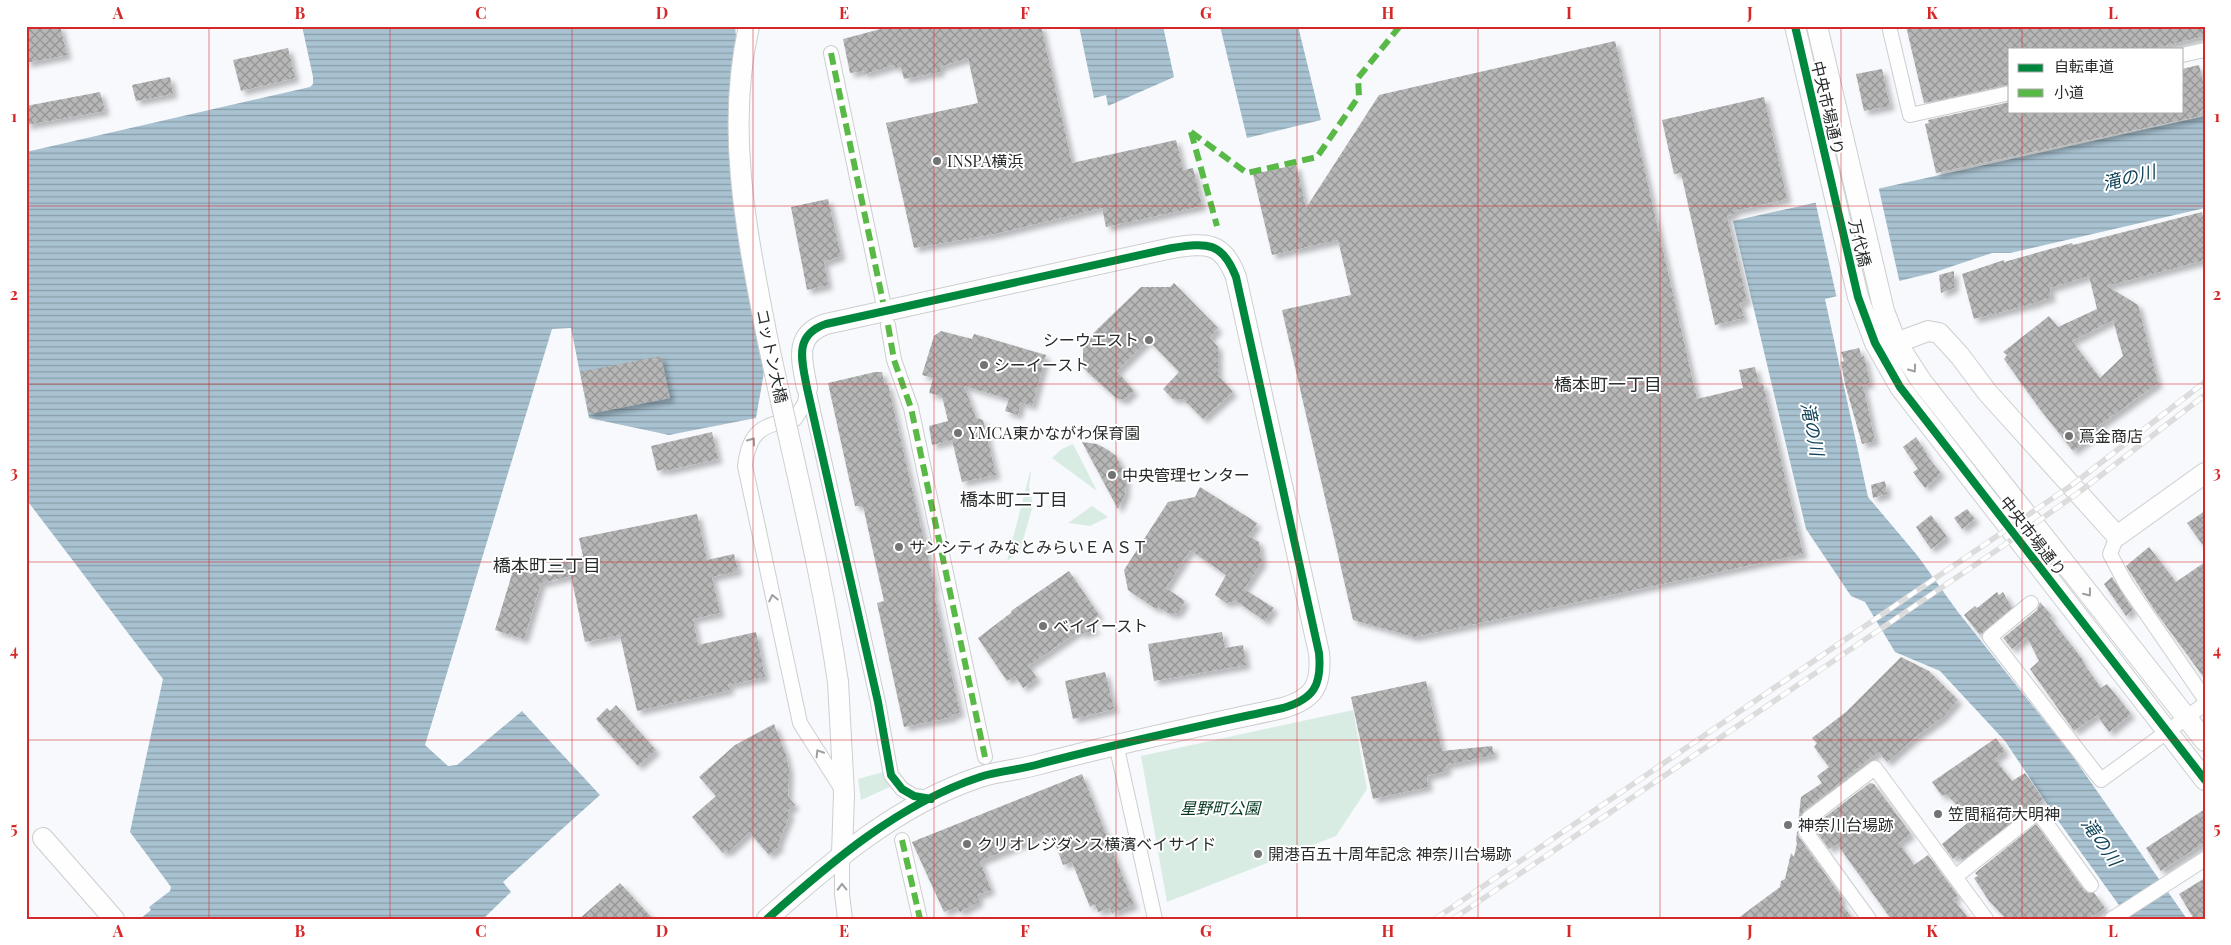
<svg xmlns="http://www.w3.org/2000/svg" width="2231" height="945" font-family="'Playfair Display','Noto Sans JP',serif">
<style>
.green{fill:#d9ece3}
.water{fill:url(#water-rules)}
.pier{fill:#f7f9fc}
.building{fill:url(#building-cross-hatch);fill-rule:evenodd;filter:url(#shadow)}
.lines{fill:none;stroke-linecap:round;stroke-linejoin:round}
.street-casing{stroke:#cccecf;stroke-width:16}
.secondary-casing{stroke:#cccecf;stroke-width:22}
.street{stroke:#fefeff;stroke-width:14}
.secondary{stroke:#fefeff;stroke-width:20}
.rail-casing{stroke:#dcdcdd;stroke-width:5.5}
.rail{stroke:#fff;stroke-width:4;stroke-dasharray:11;stroke-linecap:butt}
.secondary-bridge-casing{stroke:#cccecf;stroke-width:22;stroke-linecap:butt}
.secondary-bridge{stroke:#fefeff;stroke-width:20}
.quiet{stroke:#58b947;stroke-width:6;stroke-dasharray:12 6;stroke-linecap:butt}
.cycleway-casing{stroke:#fff;stroke-width:11}
.cycleway{stroke:#00873e;stroke-width:8}
.oneway{stroke:#9e9fa0}
.grid{fill:none;stroke:#d62828;stroke-width:1;stroke-opacity:0.55}
.poi-dot{fill:#717375;stroke:#fff;stroke-width:2}
.labels{text-anchor:middle;stroke-width:4;stroke-linejoin:round;paint-order:stroke}
.street-label{font-size:16px;fill:#292b2c;stroke:#fff}
.poi-label{font-size:16px;fill:#292b2c;stroke:#fff;text-anchor:start}
.park-label{font-size:16px;font-style:italic;fill:#053823;stroke:#fff}
.water-label{font-size:18px;font-style:italic;fill:#12445a;stroke:#fff}
.neighbourhood-label{font-size:18px;fill:#292b2c;stroke:#fff}
.neatline{fill:none;stroke:#d62828;stroke-width:2}
.grid-label{font-size:16px;text-anchor:middle;font-weight:bold;fill:#d62828}
</style>
<defs>
<pattern id="water-rules" width="6" height="5" patternUnits="userSpaceOnUse" patternTransform="scale(1.25)"><rect width="6" height="5" fill="#a8c2d1"/><path d="M0 2.5h6" fill="none" stroke="#899eaa"/></pattern>
<pattern id="building-cross-hatch" width="8" height="8" patternUnits="userSpaceOnUse" patternTransform="scale(1.25)"><rect width="8" height="8" fill="#b7b7b8"/><path d="M0 0l8 8M0 8l8-8" fill="none" stroke="#959596"/></pattern>
<filter id="shadow"><feDropShadow dx="4.5" dy="4.5" stdDeviation="2.5" flood-color="#0004"/></filter>
</defs>
<rect width="100%" height="100%" fill="#f7f9fc"/>
<g class="green">
<path d="M1073 444 1097 491 1052 458 1062 449Z"/>
<path d="M1030 472H1031L1029 487 1033 505 1020 551 1007 561Z"/>
<path d="M1092 506 1108 517 1090 526 1068 523Z"/>
<path d="M1353 710 1367 789 1336 836 1167 902 1141 756Z"/>
<path d="M883 772 890 787 861 800 858 779Z"/>
</g>
<g class="water">
<path d="M302 26H735L767 355 756 418 669 435 589 418 571 328 552 329 425 745 448 766 457 765 522 711 600 795 503 882 511 892 483 919H140L151 910 149 907 170 891 171 887 130 832 163 679 26 499V152L310 87 313 84V77Z"/>
<path d="M1079 26H1163L1174 77 1108 106 1106 95 1094 98Z"/>
<path d="M1220 26H1298L1321 120 1247 138Z"/>
<path d="M2205 116V208L2010 253H1992L1932 273 1825 299 1868 497 1917 555 1958 612 2071 754 2187 919H2129L2059 822 2005 741 1940 671 1895 652 1865 602 1851 596 1806 529 1733 221Z"/>
</g>
<path class="pier" d="M1878 185 1900 284 1837 299 1815 200Z"/>
<g class="building">
<path d="M26 26H60L67 55 26 63Z"/>
<path d="M892 26H1041L1072 163 1176 140 1183 170 1193 168 1202 206 1106 227 1102 208 995 234 914 248 886 123 978 103 968 58 940 67V72L904 79 901 67 895 68V65L864 74V71L850 73 843 39Z"/>
<path d="M1906 26H2205V36L2152 49H2010V84L1924 103Z"/>
<path d="M1615 41 1697 399 1743 388 1739 370 1755 367 1759 384H1763L1803 554 1414 637 1353 620 1282 310 1351 295 1338 240 1272 255 1253 174 1296 165 1306 208 1379 95Z"/>
<path d="M288 48 295 78 241 91 233 60Z"/>
<path d="M2199 65 2205 89V110L2200 111 2201 116 1936 173 1925 124 1929 123 1928 120 2010 102V111H2182V69Z"/>
<path d="M1882 69 1890 106 1864 111 1856 74Z"/>
<path d="M170 77 173 94 136 101 132 85Z"/>
<path d="M100 92 105 111 26 125V106Z"/>
<path d="M1764 97 1787 199 1734 211V214L1727 216 1747 301 1740 303 1744 318 1715 325 1681 173 1674 174 1662 120Z"/>
<path d="M828 199 841 256 824 262 828 285 807 290 791 207Z"/>
<path d="M2202 212 2205 224V260L2107 286 2138 305 2158 383 2094 429 2096 433 2073 451 2039 408 2004 359 2007 355 2003 352 2049 316 2058 327 2097 309 2089 276 2050 288 2051 298 2038 301 2039 302 1974 319 1962 274 2004 260V262L2072 243 2073 245ZM2113 320 2123 356 2100 378 2072 341Z"/>
<path d="M1954 271V288L1941 293 1939 275Z"/>
<path d="M1174 283 1218 328 1210 338 1218 347V375L1233 392 1203 419 1183 399H1173L1163 389 1179 372 1148 340 1117 371 1134 391 1124 400 1116 398 1083 368V343L1141 287H1170Z"/>
<path d="M941 331 972 339 974 334 1046 355 1032 406 1021 402 1018 415 1005 411 1009 399 964 386 976 418 983 420 996 475 962 482 952 440 932 445 929 426 948 421 942 396 929 393 933 378 922 375 934 336Z"/>
<path d="M1859 348 1862 357 1864 356 1870 383 1863 385 1875 441 1862 444 1845 384 1841 362 1844 361 1841 352Z"/>
<path d="M661 356 670 398 589 414 580 372Z"/>
<path d="M875 372H882L885 385H888L935 588 933 589 960 713 952 715 953 717 904 727 877 603 884 601 863 506H855L828 383Z"/>
<path d="M712 432 718 459 664 471V469L657 471 651 446Z"/>
<path d="M1916 437 1927 454 1926 455 1941 473 1925 488 1913 472 1918 469 1903 447Z"/>
<path d="M1082 442 1097 444 1108 450 1116 456 1122 468 1126 481 1125 494 1118 509Z"/>
<path d="M1885 481 1887 494 1873 498 1871 485Z"/>
<path d="M1200 487 1257 523 1249 536 1259 542 1262 562 1244 589 1274 608 1265 621 1236 601 1226 603 1215 595 1226 575 1190 550 1166 588 1185 601 1178 613 1170 614 1158 607 1156 609 1128 590 1124 570 1168 502 1195 497Z"/>
<path d="M1967 509 1975 519 1962 529 1954 518Z"/>
<path d="M2205 511V548L2187 523Z"/>
<path d="M697 514 707 560 734 554 738 571 712 577 720 613 693 619 698 645 756 632 765 677 728 685 730 690 637 711 620 635 585 642 571 576 541 583 524 639 495 630 515 564 552 576 549 563 583 556 579 538Z"/>
<path d="M1931 515 1947 537 1931 549 1916 527Z"/>
<path d="M2149 547 2176 582 2205 562V679L2155 611 2126 566Z"/>
<path d="M1069 571 1099 615 1089 622 1096 630 1081 634 1079 631 1028 666 1037 678 1023 688 1015 676 1007 681 978 638 1012 612 1011 611Z"/>
<path d="M2112 577 2133 610 2126 616 2104 584Z"/>
<path d="M1997 592 1999 595 2003 592 2012 608 1980 635 1964 615 1975 606 1977 608Z"/>
<path d="M2040 602 2052 616 2050 618 2083 660 2082 661 2101 688 2107 684 2131 714 2109 732 2097 715 2074 731 2030 669 2039 661 2027 637 2012 649 2003 638 2037 610Z"/>
<path d="M1222 632 1225 648 1243 645 1246 665 1154 681 1148 644Z"/>
<path d="M1901 657 1929 671 1958 700 1943 717 1913 739 1887 762 1878 752 1804 811 1797 830 1799 837 1843 899 1840 902 1853 919H1737L1780 887 1781 881 1785 879 1791 853 1794 857 1797 843 1796 841 1801 797 1822 783 1817 776 1829 767 1814 747 1817 743 1812 738 1846 712Z"/>
<path d="M1105 672 1114 709 1073 719 1065 681Z"/>
<path d="M1426 681 1442 751 1492 746 1494 755 1446 765 1447 771 1427 776 1428 787 1373 799 1351 697Z"/>
<path d="M616 705 656 750 638 766 596 719 607 708 610 711Z"/>
<path d="M774 724 786 755 789 770 788 797 795 805 787 811 790 814 778 844 780 846 769 855 749 832 728 852 726 850 723 853 692 817 716 796 699 777 735 745Z"/>
<path d="M1996 738 2005 751 1995 759 2012 781 2025 773 2043 799 1963 860 1958 855 1953 859 1942 844 1971 820 1946 794 1942 796 1932 782Z"/>
<path d="M1082 774 1134 905 1112 913 1110 908 1098 912 1095 904 1090 907 1072 862 1063 865 1051 832 980 861 991 890 978 895 979 902 960 912 957 907 944 912 912 842Z"/>
<path d="M1870 783 1874 784 1911 834 1899 843 1914 865 1928 855 1958 896 1953 899 1969 919H1891L1837 844 1829 849 1815 830 1817 823Z"/>
<path d="M2205 809V842L2161 871 2146 848Z"/>
<path d="M2036 824 2084 890 2088 893H2094L2105 908 2088 919H2006L1989 901 1974 878 1978 876 1975 873Z"/>
<path d="M2205 878V919H2194L2179 894Z"/>
<path d="M620 883 653 919H579Z"/>
</g>
<g class="lines">
<g class="street-casing">
<g id="street">
<path d="M1889 26 1910 115 2010 93"/>
<path d="M831 53 883 302"/>
<path d="M2182 55 2205 50"/>
<path d="M888 325 894 360 911 408 985 757"/>
<path d="M807 388 805 403 795 419C762 425 749 431 745 466L800 723 843 791"/>
<path d="M809 393 878 702 891 775 902 789 914 796 930 798"/>
<path d="M2117 536 2110 554 2126 584 2205 699"/>
<path d="M2031 603 1990 637 2101 780 2205 704"/>
<path d="M1116 744 1155 919"/>
<path d="M902 840 920 919"/>
<path d="M842 854V894L845 919"/>
<path d="M1955 877 2038 812 2091 885"/>
<path d="M1869 919 1806 832 1809 818 1875 768 1986 919"/>
<path d="M2112 919 2205 859"/>
</g>
</g>
<g class="secondary-casing">
<g id="secondary">
<path d="M1795 26 1858 297 1875 343 1900 387 2205 780"/>
<path d="M1817 26 1884 311 1896 342 1922 382 2205 741"/>
<path d="M1885 347 1928 331 1939 333 1960 356 1987 392 2117 536 2205 473"/>
<path d="M838 682 844 794 842 854"/>
<path d="M43 838 114 919"/>
<path d="M767 919C830 863 898 804 980 777 998 771 1018 770 1036 765 1118 743 1200 726 1283 708 1314 699 1322 685 1319 653L1236 277C1222 241 1207 243 1172 248L826 324C793 335 802 361 807 388"/>
</g>
</g>
<use href="#street" class="street"/>
<use href="#secondary" class="secondary"/>
<g class="rail-casing">
<g id="rail">
<path d="M1435 919 2072 485 2205 382"/>
<path d="M1453 919 1997 550 2078 493 2205 395"/>
</g>
</g>
<use href="#rail" class="rail"/>
<g class="secondary-bridge-casing">
<path id="secondary-bridge" d="M749 26C725 131 747 234 767 337 791 452 821 566 838 682"/>
</g>
<use href="#secondary-bridge" class="secondary-bridge"/>
<g class="quiet">
<path d="M831 53 883 302"/>
<path d="M1191 132 1247 173 1317 157 1359 96 1358 78 1400 26"/>
<path d="M1191 132 1217 226"/>
<path d="M888 325 894 360 911 408 985 757"/>
<path d="M902 840 920 919"/>
</g>
<g class="cycleway-casing">
<g id="cycleway">
<path d="M1795 26 1858 297 1875 343 1900 387 2205 780"/>
<path d="M767 919C830 863 898 804 980 777 998 771 1018 770 1036 765 1118 743 1200 726 1283 708 1314 699 1322 685 1319 653L1236 277C1222 241 1207 243 1172 248L826 324C793 335 802 361 807 388L878 702 891 775 902 789 914 796 931 799"/>
</g>
</g>
<use href="#cycleway" class="cycleway"/>
</g>
<defs><path id="oneway-chevron" d="M-2-3.5L2.5 0L-2 3.5" fill="none" stroke-width="1.6" stroke-linecap="round" stroke-linejoin="round" transform="scale(1.25)"/></defs>
<g class="oneway">
<use href="#oneway-chevron" transform="translate(1913 369) rotate(54)"/>
<use href="#oneway-chevron" transform="translate(752 441) rotate(-54)"/>
<use href="#oneway-chevron" transform="translate(2088 593) rotate(52)"/>
<use href="#oneway-chevron" transform="translate(773 598) rotate(-102)"/>
<use href="#oneway-chevron" transform="translate(819 753) rotate(-122)"/>
<use href="#oneway-chevron" transform="translate(842 887) rotate(-91)"/>
</g>
<path class="grid" d="M209 26V919M390 26V919M572 26V919M753 26V919M934 26V919M1116 26V919M1297 26V919M1478 26V919M1660 26V919M1841 26V919M2022 26V49M2022 111V919M26 206H2205M26 384H2205M26 562H2205M26 740H2205"/>
<g class="poi-dot">
<circle cx="937" cy="161" r="5"/>
<circle cx="1149" cy="340" r="5"/>
<circle cx="984" cy="365" r="5"/>
<circle cx="958" cy="433" r="5"/>
<circle cx="2069" cy="436" r="5"/>
<circle cx="1112" cy="475" r="5"/>
<circle cx="899" cy="547" r="5"/>
<circle cx="1043" cy="626" r="5"/>
<circle cx="1938" cy="814" r="5"/>
<circle cx="1788" cy="825" r="5"/>
<circle cx="967" cy="844" r="5"/>
<circle cx="1258" cy="854" r="5"/>
</g>
<g class="labels">
<g class="street-label">
<text transform="translate(1828 108) rotate(77)" y="6">中央市場通り</text>
<text transform="translate(1860 243) rotate(77)" y="6">万代橋</text>
<text transform="translate(772 356) rotate(78)" y="6">コットン大橋</text>
<text transform="translate(2033 536) rotate(52)" y="6">中央市場通り</text>
</g>
<g class="poi-label">
<text x="947" y="167">INSPA横浜</text>
<text x="1139" y="346" text-anchor="end">シーウエスト</text>
<text x="994" y="371">シーイースト</text>
<text x="968" y="439">YMCA東かながわ保育園</text>
<text x="2079" y="442">蔦金商店</text>
<text x="1122" y="481">中央管理センター</text>
<text x="909" y="553">サンシティみなとみらいＥＡＳＴ</text>
<text x="1053" y="632">ベイイースト</text>
<text x="1948" y="820">笠間稲荷大明神</text>
<text x="1798" y="831">神奈川台場跡</text>
<text x="977" y="850">クリオレジダンス横濱ベイサイド</text>
<text x="1268" y="860">開港百五十周年記念 神奈川台場跡</text>
</g>
<g class="park-label">
<text x="1220" y="814">星野町公園</text>
</g>
<g class="water-label">
<text transform="translate(2129 178) rotate(-14)" y="6">滝の川</text>
<text transform="translate(1812 429) rotate(79)" y="6">滝の川</text>
<text transform="translate(2101 842) rotate(55)" y="6">滝の川</text>
</g>
<g class="neighbourhood-label">
<text x="1608" y="391">橋本町一丁目</text>
<text x="1014" y="506">橋本町二丁目</text>
<text x="547" y="572">橋本町三丁目</text>
</g>
</g>
<rect width="2231" height="945" fill="none" stroke="#ffffff" stroke-width="55"/>
<rect x="2008" y="48" width="175" height="65" fill="#ffffff" stroke="#a9aaab"/>
<rect x="2018" y="64" width="25" height="8" fill="#00873e" stroke="#a9aaab"/>
<text x="2054" y="72" font-size="15" fill="#292b2c">自転車道</text>
<rect x="2018" y="89" width="25" height="8" fill="#58b947" stroke="#a9aaab"/>
<text x="2054" y="98" font-size="15" fill="#292b2c">小道</text>
<rect x="28" y="28" width="2176" height="890" class="neatline"/>
<g class="grid-label">
<text x="118" y="19">A</text>
<text x="300" y="19">B</text>
<text x="481" y="19">C</text>
<text x="662" y="19">D</text>
<text x="844" y="19">E</text>
<text x="1025" y="19">F</text>
<text x="1206" y="19">G</text>
<text x="1388" y="19">H</text>
<text x="1569" y="19">I</text>
<text x="1750" y="19">J</text>
<text x="1932" y="19">K</text>
<text x="2113" y="19">L</text>
<text x="14" y="122">1</text>
<text x="2217" y="122">1</text>
<text x="14" y="300">2</text>
<text x="2217" y="300">2</text>
<text x="14" y="478">3</text>
<text x="2217" y="478">3</text>
<text x="14" y="656">4</text>
<text x="2217" y="656">4</text>
<text x="14" y="834">5</text>
<text x="2217" y="834">5</text>
<text x="118" y="937">A</text>
<text x="300" y="937">B</text>
<text x="481" y="937">C</text>
<text x="662" y="937">D</text>
<text x="844" y="937">E</text>
<text x="1025" y="937">F</text>
<text x="1206" y="937">G</text>
<text x="1388" y="937">H</text>
<text x="1569" y="937">I</text>
<text x="1750" y="937">J</text>
<text x="1932" y="937">K</text>
<text x="2113" y="937">L</text>
</g>
</svg>
